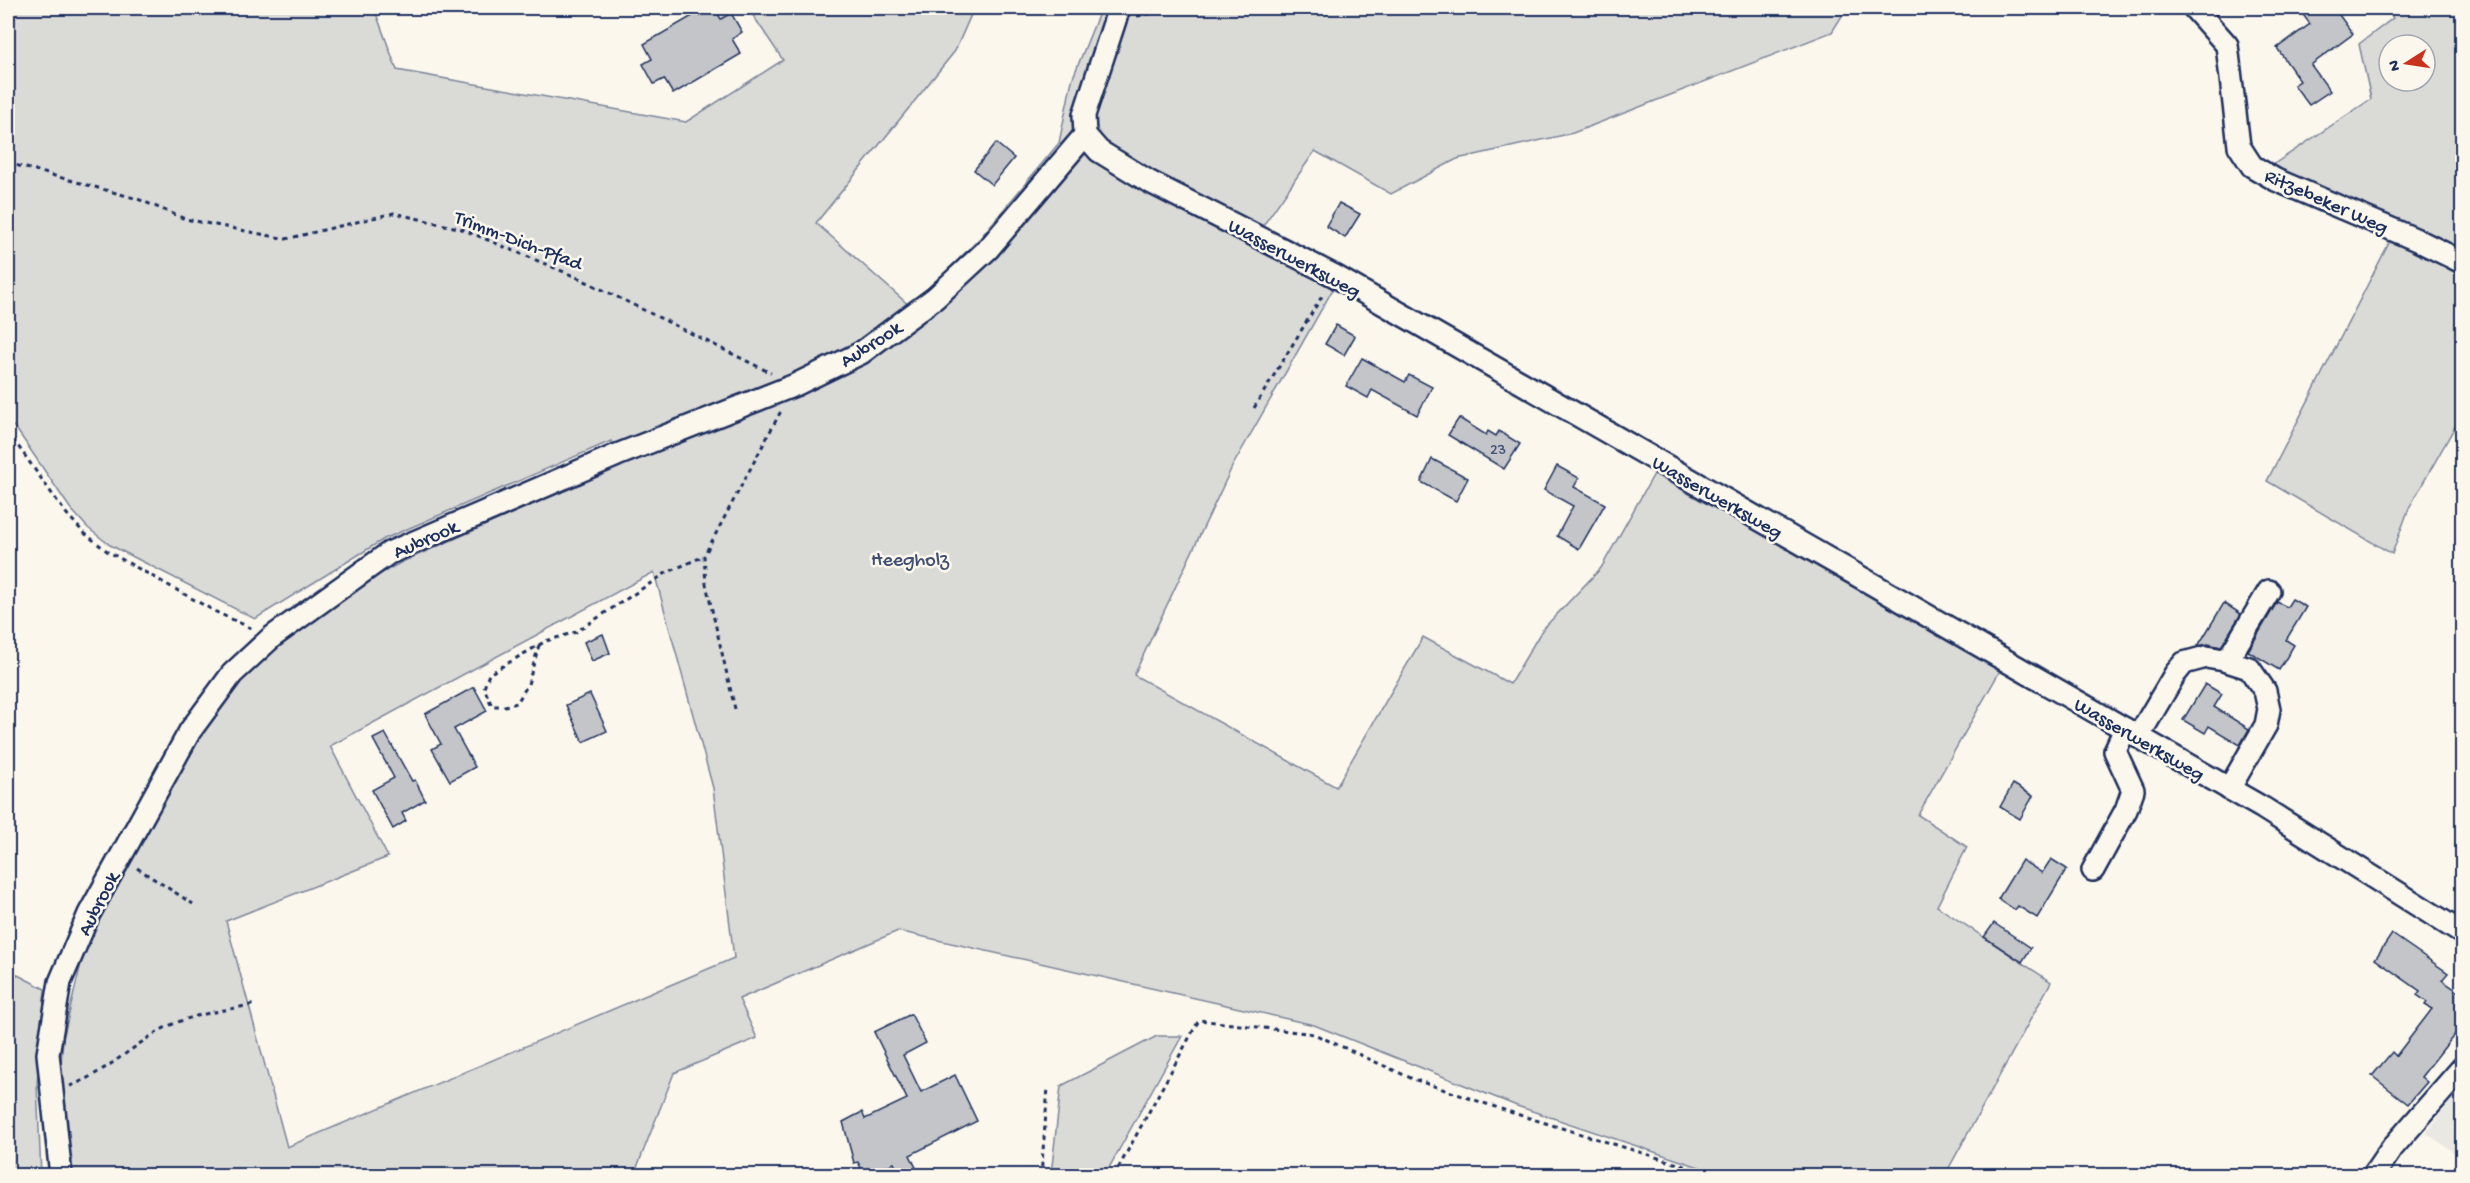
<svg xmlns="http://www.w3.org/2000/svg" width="2470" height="1183" font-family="'Gochi Hand',sans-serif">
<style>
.built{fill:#eae8e2}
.green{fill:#dadad7;stroke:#7a849a;stroke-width:1.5;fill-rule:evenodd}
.building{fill:#c3c5c9;stroke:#1b2f5e;stroke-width:1.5}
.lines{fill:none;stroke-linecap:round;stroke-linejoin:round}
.minor-casing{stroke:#1b2f5e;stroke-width:26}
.path{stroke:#1b2f5e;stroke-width:3;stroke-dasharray:4.5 4.5;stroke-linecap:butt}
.minor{stroke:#fbf7ec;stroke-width:21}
.labels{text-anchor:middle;stroke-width:5;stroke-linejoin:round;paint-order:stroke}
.number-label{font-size:16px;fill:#455479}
.street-label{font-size:20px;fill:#1b2f5e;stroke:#fbf7ec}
.park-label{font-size:20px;fill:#415176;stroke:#fbf7ec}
</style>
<rect width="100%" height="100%" fill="#fbf7ec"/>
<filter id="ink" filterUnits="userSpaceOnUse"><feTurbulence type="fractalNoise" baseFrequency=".0167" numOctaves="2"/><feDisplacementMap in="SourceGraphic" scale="12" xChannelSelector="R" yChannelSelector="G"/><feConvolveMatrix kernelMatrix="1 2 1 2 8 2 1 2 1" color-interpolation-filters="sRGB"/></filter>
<g filter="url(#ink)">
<path class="built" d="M2462 1086V1158L2426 1133Z"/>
<g class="green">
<path d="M8 8H374L397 70 686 122 783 60 748 8H974L955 51 816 223 911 307 980 238 1059 143 1072 80 1101 8H1847L1832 32 1573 133 1457 159 1391 194 1315 151 1251 243 1333 289 1232 467 1134 675 1336 787 1423 637 1510 684 1542 630 1601 568 1654 474 2001 669 1918 815 1967 847 1937 906 2051 982 1945 1175H1723L1517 1106 1314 1025 898 931 739 999 757 1038 674 1073 634 1175H72L60 1075 63 1039 82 959 97 919 198 733 246 675 324 605 402 562 620 466 611 441 384 539 255 619 110 545 88 528 70 508 17 430 8 421ZM654 572 713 788 734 958 287 1147 226 921 388 857 330 746Z"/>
<path d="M2386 8H2462V244L2455 248 2271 166 2371 99 2359 44 2393 18ZM2389 45H2425V81H2389Z"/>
<path d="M2390 241 2438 261 2462 278V414L2409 508 2392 554 2267 481Z"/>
<path d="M8 970 45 989 37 1084 41 1175H8Z"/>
<path d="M1157 1036H1182L1105 1175H1051L1061 1086Z"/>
</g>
<g class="building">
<path d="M706 8H714L721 19 731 13 742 32 732 39 741 54 673 94 664 79 654 84 643 64 652 59 644 44Z"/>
<path d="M2298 8H2334L2353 34 2311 65 2330 91 2309 105 2294 85 2300 81 2277 48 2310 24Z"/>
<path d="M996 143 1014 158 992 185 974 170Z"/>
<path d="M1339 203 1360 214 1345 238 1326 226Z"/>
<path d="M1336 325 1355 336 1344 355 1325 344Z"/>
<path d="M1362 358 1405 382 1409 375 1432 387 1417 415 1372 390 1368 398 1346 386Z"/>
<path d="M1459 418 1486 435 1488 431 1496 436 1499 431 1520 444 1504 469 1448 435Z"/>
<path d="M1432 459 1468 478 1456 501 1421 482Z"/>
<path d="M1557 466 1579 478 1574 487 1605 504 1579 549 1557 536 1573 506 1544 490Z"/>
<path d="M2292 599 2306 607 2286 640 2294 645 2279 670 2248 651 2277 602 2287 607Z"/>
<path d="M2224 603 2241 614 2221 647 2208 644 2198 646Z"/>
<path d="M603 634 610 653 592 661 584 642Z"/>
<path d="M2205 684 2222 694 2214 707 2249 729 2240 745 2209 726 2205 733 2183 720Z"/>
<path d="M474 687 487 711 454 729 475 767 450 781 432 749 441 744 425 714Z"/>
<path d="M590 694 607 731 583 742 566 705Z"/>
<path d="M385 733 412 781 415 780 425 800 402 813 406 821 393 829 372 790 394 778 373 739Z"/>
<path d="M2013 784 2033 796 2020 819 2000 807Z"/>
<path d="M2051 859 2067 869 2037 918 2018 906 2015 910 1998 899 2022 860 2042 873Z"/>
<path d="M1994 923 2031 948 2022 962 1984 937Z"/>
<path d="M2392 934 2448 973 2442 980 2463 995V1024L2421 1077 2427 1082 2408 1104 2372 1076 2392 1052 2396 1056 2432 1009 2425 1005 2427 1002 2417 995 2420 991 2375 959Z"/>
<path d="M911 1014 926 1043 903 1055 921 1092 955 1075 977 1121 910 1155 920 1176H900L894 1163 865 1176 858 1162 854 1163 843 1122 862 1112 865 1119 907 1099 874 1032Z"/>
</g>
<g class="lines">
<g class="minor-casing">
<g id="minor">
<path d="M1119 8 1084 115 1085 135 1099 151 1148 181 1335 276 2263 808 2462 933"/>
<path d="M2194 8 2227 45 2239 146 2252 166 2276 180 2417 240 2462 262"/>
<path d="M2227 661 2269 591"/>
<path d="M2138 737 2175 674 2184 663 2206 657 2224 660 2249 668 2265 691 2269 709 2266 725 2229 789"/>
<path d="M2093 870 2126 810 2133 790 2115 751 2125 729"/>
<path d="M61 1176 48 1054 60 982 89 914 190 731 232 674 272 637 389 553 617 455 795 385 861 353 935 298 988 249 1085 135"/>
<path d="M2373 1176 2392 1148 2462 1068"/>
</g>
</g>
<g class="path">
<path d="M1300 8 1443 11 1476 8"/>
<path d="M1137 16 1182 8"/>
<path d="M8 163 138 199 185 219 286 239 394 213 462 229 583 280 771 373"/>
<path d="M1254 408 1324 293"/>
<path d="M8 432 65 512 83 532 107 551 218 613 253 629"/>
<path d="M539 645 528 684 517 703 505 706H492L484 688 489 674 546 641 576 632 666 573 704 556"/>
<path d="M735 709 706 584 704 556 781 411"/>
<path d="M137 868 193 904"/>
<path d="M70 1086C104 1073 130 1048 161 1030 188 1014 224 1011 255 1004"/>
<path d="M1041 1176 1048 1087"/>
<path d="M1114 1176 1199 1020 1314 1034 1413 1079 1513 1113 1717 1176"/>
</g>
<use href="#minor" class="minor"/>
</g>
</g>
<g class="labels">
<g class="number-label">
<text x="1498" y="454">23</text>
</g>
<g class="street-label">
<text transform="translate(2327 200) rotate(24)" y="7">Ritzebeker Weg</text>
<text transform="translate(519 239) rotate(21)" y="7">Trimm-Dich-Pfad</text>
<text transform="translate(1295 257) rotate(28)" y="7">Wasserwerksweg</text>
<text transform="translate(870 343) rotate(-33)" y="7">Aubrook</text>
<text transform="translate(1718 496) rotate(30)" y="7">Wasserwerksweg</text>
<text transform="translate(425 538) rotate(-24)" y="7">Aubrook</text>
<text transform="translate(2140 738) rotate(30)" y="7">Wasserwerksweg</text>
<text transform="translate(97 903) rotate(-63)" y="7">Aubrook</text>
</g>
<g class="park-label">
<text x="910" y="565">Heegholz</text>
</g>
</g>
<rect width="2470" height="1183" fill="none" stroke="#fbf7ec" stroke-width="30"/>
<rect x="15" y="15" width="2440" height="1153" fill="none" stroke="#1b2f5e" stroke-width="2" filter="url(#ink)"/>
<g transform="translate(2407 63) rotate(258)"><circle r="28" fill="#fbf7ec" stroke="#a1a7b3" stroke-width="1.5"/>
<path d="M0-4.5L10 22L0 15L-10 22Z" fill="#c8321e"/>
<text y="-9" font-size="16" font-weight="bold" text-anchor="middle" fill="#1b2f5e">N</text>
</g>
</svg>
